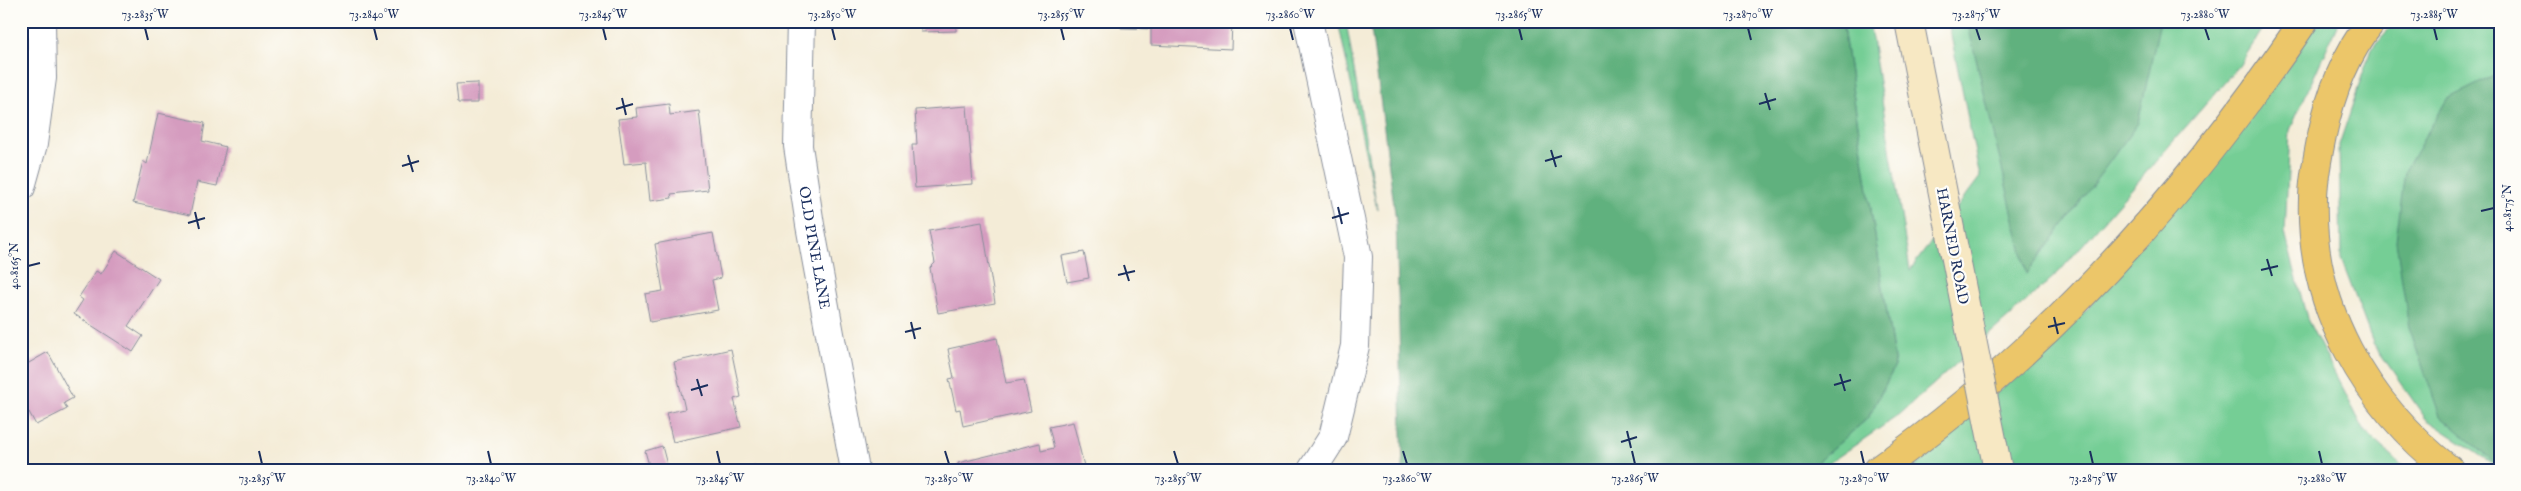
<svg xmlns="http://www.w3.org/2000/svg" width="2521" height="491" font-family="'IM FELL English',serif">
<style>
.green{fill:#75ce95;stroke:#487e7a}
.forest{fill:#60b17e;stroke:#3e706e}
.building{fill:#d59cbf}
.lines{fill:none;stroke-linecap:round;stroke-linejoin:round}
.minor-casing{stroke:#888e9a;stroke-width:30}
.secondary-casing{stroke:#888e9a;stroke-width:30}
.motorway-casing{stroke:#888e9a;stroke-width:30}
.minor{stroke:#fff;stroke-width:28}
.secondary{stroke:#f7e8c3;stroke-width:28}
.motorway{stroke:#ecc669;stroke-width:28}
.secondary-bridge-casing{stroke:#888e9a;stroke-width:30;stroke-linecap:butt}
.secondary-bridge{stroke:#f7e8c3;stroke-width:28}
.ticks{fill:none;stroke:#1b2f5e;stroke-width:2}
.labels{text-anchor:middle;stroke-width:4.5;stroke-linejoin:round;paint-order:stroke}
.street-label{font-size:15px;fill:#1b2f5e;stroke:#fdfcf7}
.neatline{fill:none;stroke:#1b2f5e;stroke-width:2}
.ticks-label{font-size:12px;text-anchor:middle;fill:#1b2f5e}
</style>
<rect width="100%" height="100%" fill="#fdfcf7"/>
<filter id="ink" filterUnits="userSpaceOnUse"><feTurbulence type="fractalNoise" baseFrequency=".02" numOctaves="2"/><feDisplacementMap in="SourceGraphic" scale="10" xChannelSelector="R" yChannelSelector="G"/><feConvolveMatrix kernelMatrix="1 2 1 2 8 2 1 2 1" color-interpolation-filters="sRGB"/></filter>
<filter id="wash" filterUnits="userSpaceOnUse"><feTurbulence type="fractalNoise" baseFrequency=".0096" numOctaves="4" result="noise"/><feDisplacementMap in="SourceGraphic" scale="20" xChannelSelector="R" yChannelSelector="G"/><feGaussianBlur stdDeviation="1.12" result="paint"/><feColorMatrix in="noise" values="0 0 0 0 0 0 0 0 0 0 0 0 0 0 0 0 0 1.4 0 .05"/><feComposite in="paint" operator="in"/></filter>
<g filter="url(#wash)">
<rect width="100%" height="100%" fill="#f4ecd7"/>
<g class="green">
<path d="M1338 21H1346L1377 209Z"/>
<path d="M1842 21H1869L1910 270 1980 177 1948 21H2268L2239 66 2059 272 1899 415 1819 470H1808L1868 418 1895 366Z"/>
<path d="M2316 21H2339L2290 130 2285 233 2307 319 2365 432 2407 470H1910L1928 457 2089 307 2285 72Z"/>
<path d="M2396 21H2500V468L2426 419 2373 343 2341 259 2339 145 2371 49Z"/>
</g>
<g class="forest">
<path d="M1370 21H1842L1895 366 1868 418 1808 470H1403L1396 221Z"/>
<path d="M1967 21H2160L2138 123 2027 274Z"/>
<path d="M2500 73V467L2440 416 2409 328 2396 241 2405 171 2447 99Z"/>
</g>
<g id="blocks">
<g class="building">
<path d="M373 21H391L392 26 374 27Z"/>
<path d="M921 21H956V31L921 32Z"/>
<path d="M1121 21H1232L1231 49 1151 45V29L1121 28Z"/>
<path d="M478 83V103H458L456 84Z"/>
<path d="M669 104 670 115 699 111 708 190 671 194 672 198 650 201 646 162 624 164 618 119 637 117 636 108Z"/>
<path d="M967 106 973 184 915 188 912 145H917L915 110Z"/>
<path d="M158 113 205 123 202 141 226 147 217 186 197 182 190 215 133 203 143 161 147 164Z"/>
<path d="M982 222 995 303 938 313 930 268 935 263 929 231Z"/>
<path d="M713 233 721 278 712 280 718 310 650 322 645 294 663 291 655 244Z"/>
<path d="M116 251 159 279 128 326 143 336 133 352 74 314 83 300 79 297 96 271 101 274Z"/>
<path d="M1084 252 1089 278 1067 282 1062 256Z"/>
<path d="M997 338 1006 383 1024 380 1031 411 963 426 960 409 956 410 949 379 954 378 948 349Z"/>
<path d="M731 349 741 397 734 399 741 427 673 442 666 413 685 409 674 362Z"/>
<path d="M48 352 73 398 64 403 67 409 36 425 29 412 21 416V364L26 362 27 364Z"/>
<path d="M1073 422 1085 470H959L958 463 1040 443 1041 451 1054 448 1049 427Z"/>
<path d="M662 446 667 465 650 469 645 451Z"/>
<path d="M755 465 757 470H739V469Z"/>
</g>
</g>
</g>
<g filter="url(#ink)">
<use href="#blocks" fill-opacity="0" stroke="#888e9a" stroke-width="1"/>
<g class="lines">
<g class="minor-casing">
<g id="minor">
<path id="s1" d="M801 21 798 146 810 225 855 470"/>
<path d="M1308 21 1358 257 1355 346 1333 437 1312 470"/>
<path d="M21 187 33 144 42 78 41 21"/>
</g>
</g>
<g class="secondary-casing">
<path id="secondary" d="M1909 21 1954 249"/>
</g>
<g class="motorway-casing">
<g id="motorway">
<path d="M2372 21C2346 53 2330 96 2322 135 2318 156 2313 178 2313 199 2309 307 2366 405 2450 470"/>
<path d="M1878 470C2047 351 2188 192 2304 21"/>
</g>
</g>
<use href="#minor" class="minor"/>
<use href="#secondary" class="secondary"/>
<use href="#motorway" class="motorway"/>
<g class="secondary-bridge-casing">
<path id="secondary-bridge" d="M1954 249 1998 470"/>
</g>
<use href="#secondary-bridge" class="secondary-bridge"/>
</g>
</g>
<path class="ticks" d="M145 28 148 40M374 28 377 40M603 28 606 40M832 28 835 40M1061 28 1064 40M1290 28 1293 40M1519 28 1522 40M1748 28 1751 40M1976 28 1980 40M2205 28 2209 40M2434 28 2437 40M1765 93 1770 110M622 98 626 115M1759 104 1776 99M616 109 633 104M1551 150 1556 167M408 155 413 172M1545 161 1562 156M402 166 419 161M1338 207 1342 224M2481 211 2494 208M195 212 199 229M1332 218 1349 213M188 223 205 218M2267 259 2272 276M1124 265 1129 281M28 266 40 263M2261 270 2278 266M1118 275 1135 271M2054 317 2058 334M911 322 915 339M2048 327 2065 323M905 332 921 328M1840 374 1845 391M697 379 702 396M1834 385 1851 380M691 390 708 385M1627 431 1631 448M1621 442 1637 437M259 451 262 464M488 451 491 464M717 451 720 464M945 451 949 464M1174 451 1178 464M1403 451 1407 464M1632 451 1635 464M1861 451 1864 464M2090 451 2093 464M2319 451 2322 464"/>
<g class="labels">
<g class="street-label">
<text transform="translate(1953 246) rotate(79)" y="5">HARNED ROAD</text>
<text dy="5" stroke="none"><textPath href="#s1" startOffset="228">OLD PINE LANE</textPath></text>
</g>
</g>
<rect width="2521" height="491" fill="none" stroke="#fdfcf7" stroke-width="55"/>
<rect x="28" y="28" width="2466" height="436" class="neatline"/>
<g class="ticks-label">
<text x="145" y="18">73.2835°W</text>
<text x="374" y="18">73.2840°W</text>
<text x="603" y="18">73.2845°W</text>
<text x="832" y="18">73.2850°W</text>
<text x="1061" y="18">73.2855°W</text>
<text x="1290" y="18">73.2860°W</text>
<text x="1519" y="18">73.2865°W</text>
<text x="1748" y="18">73.2870°W</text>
<text x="1976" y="18">73.2875°W</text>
<text x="2205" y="18">73.2880°W</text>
<text x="2434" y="18">73.2885°W</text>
<text transform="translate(2507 208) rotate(-90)" y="4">40.8175°N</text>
<text transform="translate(14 266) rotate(-90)" y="4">40.8165°N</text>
<text x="262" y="482">73.2835°W</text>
<text x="491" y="482">73.2840°W</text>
<text x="720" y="482">73.2845°W</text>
<text x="949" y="482">73.2850°W</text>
<text x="1178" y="482">73.2855°W</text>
<text x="1407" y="482">73.2860°W</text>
<text x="1635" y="482">73.2865°W</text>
<text x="1864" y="482">73.2870°W</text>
<text x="2093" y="482">73.2875°W</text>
<text x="2322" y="482">73.2880°W</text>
</g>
</svg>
